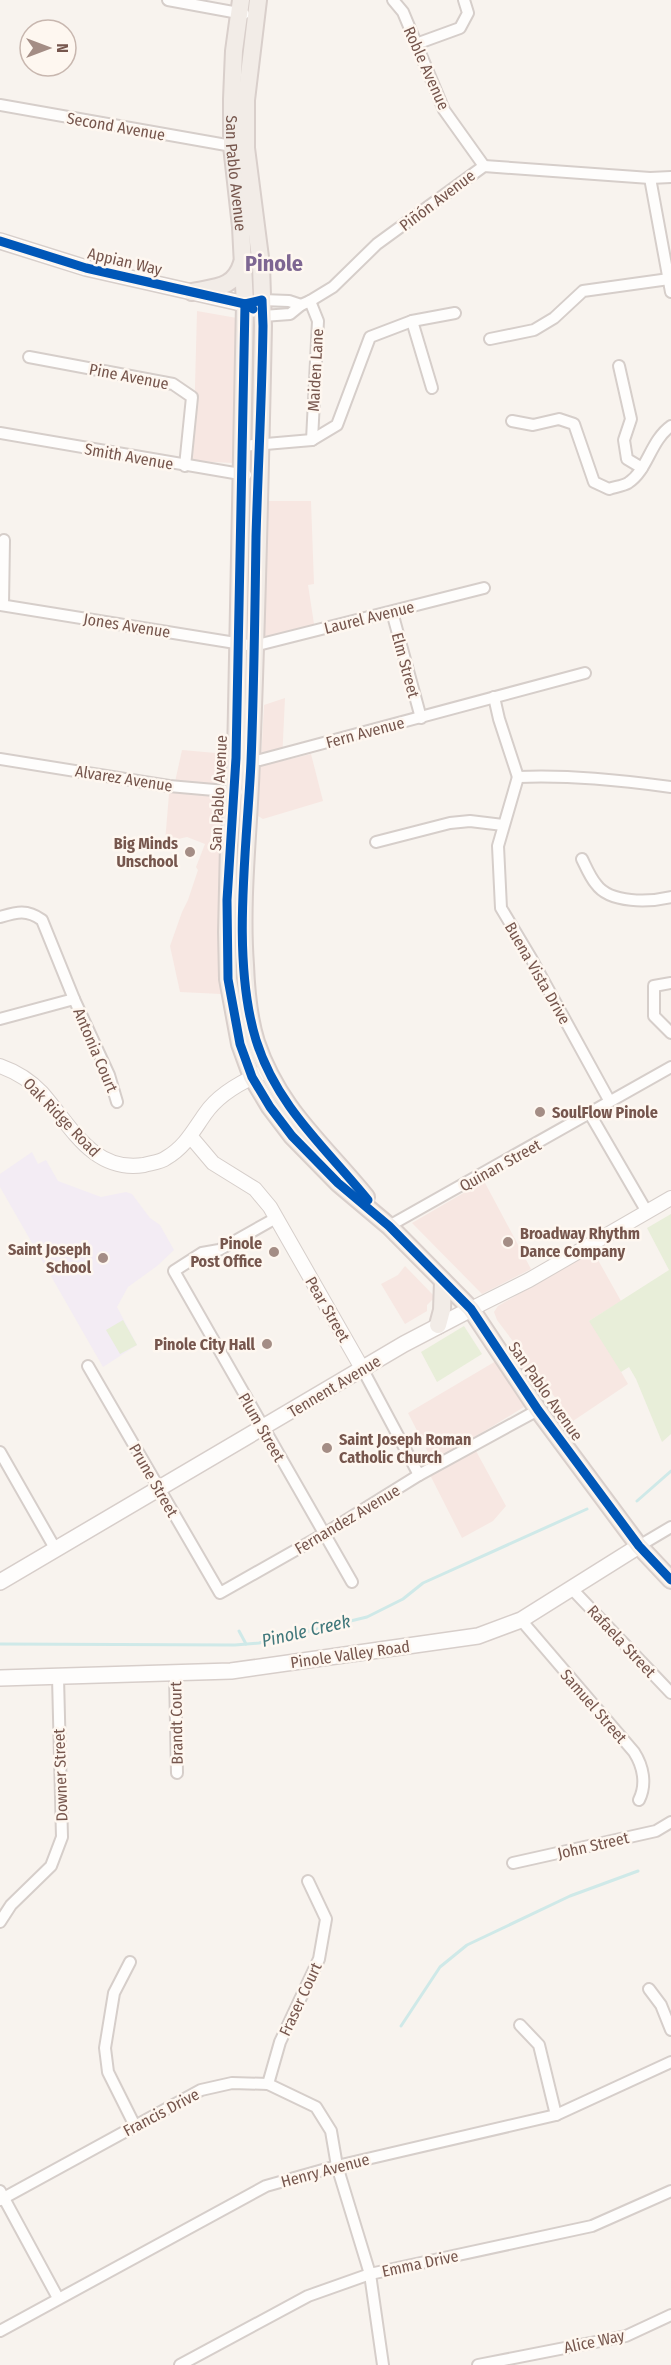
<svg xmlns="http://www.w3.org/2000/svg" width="671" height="2365" font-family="'Fira Sans Condensed',sans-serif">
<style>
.commercial{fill:#f7e7e2}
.education{fill:#f3ecf4}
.green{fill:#e8eed9}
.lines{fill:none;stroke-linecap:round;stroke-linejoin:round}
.stream{stroke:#cfe9e8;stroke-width:3}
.minor-casing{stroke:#d6ceca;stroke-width:14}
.tertiary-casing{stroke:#d6ceca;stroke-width:16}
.secondary-casing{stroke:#d7ceca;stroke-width:18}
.primary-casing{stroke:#d9cfcb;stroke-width:20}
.minor{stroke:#fefdfc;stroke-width:10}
.tertiary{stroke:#fefdfc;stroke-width:14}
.secondary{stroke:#fefdfc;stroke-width:15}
.primary{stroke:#f2ece7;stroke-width:16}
.cycleway-casing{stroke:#fef7f0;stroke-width:13}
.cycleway{stroke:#0057b8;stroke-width:9}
.poi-dot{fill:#a48d85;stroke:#fef7f0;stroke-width:2}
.labels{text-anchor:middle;stroke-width:5;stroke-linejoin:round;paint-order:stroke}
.street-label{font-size:16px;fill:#76564d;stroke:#fef7f0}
.poi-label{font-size:16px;font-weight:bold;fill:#76564d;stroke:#fef7f0;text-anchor:end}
.water-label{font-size:18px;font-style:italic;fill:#41787b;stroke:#fef7f0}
.district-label{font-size:22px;font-weight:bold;fill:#7d6692;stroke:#fef7f0}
</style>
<rect width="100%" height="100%" fill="#f8f3ee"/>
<g class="commercial">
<path d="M197 311 237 318 233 463 193 461Z"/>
<path d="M268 501H311L314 584 308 585 314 624 261 640 263 531 267 517Z"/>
<path d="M285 698 282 761 311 754 323 801 263 819 258 816 264 705Z"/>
<path d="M182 750 227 754 218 973 221 994 180 992 170 946 182 912 188 900 198 870 196 867 205 844 187 837 165 842 169 794 175 782Z"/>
<path d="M484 1181 531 1269 482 1294 412 1223Z"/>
<path d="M593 1251 621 1301 589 1321 595 1326 628 1384 573 1421 550 1391 470 1440 506 1506 493 1521 462 1538 426 1467 433 1462 408 1413 518 1348 497 1320 494 1312 498 1306Z"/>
<path d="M405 1266 435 1297 436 1301 432 1300 427 1305V1311L405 1324 381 1284 398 1275Z"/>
</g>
<path class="education" d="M32 1152 38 1164 46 1160 58 1181 101 1197 126 1192 132 1194 150 1218 160 1225 174 1250 157 1266 128 1287 117 1307 137 1345 103 1367 0 1187V1174Z"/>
<g class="green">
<path d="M671 1214V1434L662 1442 636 1379 629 1367 621 1372 589 1321 669 1270 647 1228Z"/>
<path d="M123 1320 137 1345 120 1354 106 1330Z"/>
<path d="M464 1326 482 1354 437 1382 421 1352Z"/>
</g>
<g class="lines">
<g class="stream">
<path d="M637 1501 671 1471"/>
<path d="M239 1631 246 1644"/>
<path d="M0 1644 235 1645 259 1643 367 1617 403 1599 423 1583 587 1509"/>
<path d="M401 2026 440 1967 467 1945 570 1896 638 1871"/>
</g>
<g class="minor-casing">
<g id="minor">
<path d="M168 0 244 14"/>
<path d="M393 0 403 12 444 110 484 166"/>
<path d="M416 44 460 28 468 13 464 0"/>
<path d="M0 105 232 146"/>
<path d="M650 178 671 292"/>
<path d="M262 300 289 301 301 305"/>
<path d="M310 301 318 321 312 440"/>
<path d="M263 316 290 314 301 305 310 301 333 287 377 244 484 166 650 178 671 177"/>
<path d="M412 321 432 388"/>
<path d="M490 339 534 330 554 318 583 291 669 279"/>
<path d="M29 357 173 384 192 397 185 466"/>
<path d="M619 366 631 419 624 440 627 459 642 468"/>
<path d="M512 421 533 425 559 419 574 424 594 482 609 489C614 487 623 486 628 483 648 470 650 441 671 426"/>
<path d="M0 433 246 475"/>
<path d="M242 446 312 440 337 425 370 337 412 321 455 313"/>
<path d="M0 605 254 646 484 588"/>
<path d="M3 605 4 540"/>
<path d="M392 612 421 718"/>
<path d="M494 697 499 719 518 777"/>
<path d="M0 759 169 786 237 792"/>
<path d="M246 760H260L585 673"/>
<path d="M518 777 498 846 501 908 531 958 609 1100"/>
<path d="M518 777C570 775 619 780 671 787"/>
<path d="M376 842 450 823 470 821 503 825"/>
<path d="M582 859C586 867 590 877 596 884 610 904 650 902 671 897"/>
<path d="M0 917C17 912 27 909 42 920L74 999 0 1019"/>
<path d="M671 983 654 986V1016L671 1033"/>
<path d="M74 999 109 1075 117 1102"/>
<path d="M590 1114 647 1212"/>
<path d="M276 1218 219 1250 202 1253 174 1271 352 1582"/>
<path d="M389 1226 671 1067"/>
<path d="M88 1366 220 1593 324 1534 419 1475 538 1410"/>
<path d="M363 1370 419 1475"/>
<path d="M0 1452 56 1550"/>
<path d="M639 1546 671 1527"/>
<path d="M572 1589 671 1693"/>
<path d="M521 1620 634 1752C643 1766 647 1784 639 1800"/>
<path d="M175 1674 177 1773"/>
<path d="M513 1863 656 1831 671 1822"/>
<path d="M0 1922 11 1905 51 1866 62 1837 58 1677"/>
<path d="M130 1962 114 1993 105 2048 108 2072 135 2126"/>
<path d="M649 1989 661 2005 671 2030"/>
<path d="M520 2025 539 2045 556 2115"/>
<path d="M268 2084 280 2042 319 1959 326 1919 308 1881"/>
<path d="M0 2191 58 2298"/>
<path d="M0 2200 201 2090 232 2083 268 2084 316 2107 331 2131 337 2166 370 2274 383 2365"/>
<path d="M0 2331 266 2186 337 2166 556 2115 671 2062"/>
<path d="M180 2365 308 2296 370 2274 592 2226 671 2191"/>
<path d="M478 2365 626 2336 671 2315"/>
</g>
</g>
<g class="tertiary-casing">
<g id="tertiary">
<path d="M0 1066C17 1072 30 1080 42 1093 71 1126 93 1173 144 1165 151 1163 161 1162 166 1158 185 1147 193 1131 205 1114 218 1095 239 1083 260 1074"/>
<path d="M191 1137 213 1163 255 1189 270 1207 363 1370"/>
<path d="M471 1309 529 1280 671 1198"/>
</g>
</g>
<g class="secondary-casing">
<g id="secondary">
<path d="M0 241 86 268 245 304 253 309"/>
<path d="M0 1582 404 1344 471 1309"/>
<path d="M0 1678 231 1671 478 1636 521 1620 639 1546"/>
</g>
</g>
<g class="primary-casing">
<g id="primary">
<path id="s1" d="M241 0 234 51 232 99V146L241 227 245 304 236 758 229 845 227 932 228 979 240 1044 252 1077 270 1107 292 1136 338 1183 389 1226 471 1309 538 1410 639 1546 671 1580"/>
<path d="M258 0 246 100V148L261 265 263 326C260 471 257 615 251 760 249 828 240 897 245 965 246 991 248 1017 256 1042 279 1110 323 1144 366 1197"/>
<path d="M192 292C215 287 234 289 242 263"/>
<path d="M438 1325 442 1310 443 1281"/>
</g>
</g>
<use href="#minor" class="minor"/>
<use href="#tertiary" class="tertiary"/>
<use href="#secondary" class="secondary"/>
<use href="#primary" class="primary"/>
<g class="cycleway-casing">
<g id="cycleway">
<path d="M0 241 86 268 245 304 253 309"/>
<path d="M245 304 236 758 227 900 228 979 240 1044 252 1077 270 1107 292 1136 338 1183 389 1226 471 1309 538 1410 639 1546 671 1580"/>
<path d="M245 304 262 300 263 326C262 397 258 467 256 537 255 612 254 687 251 762 247 847 231 959 256 1040 277 1107 326 1148 368 1200"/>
</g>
</g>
<use href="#cycleway" class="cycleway"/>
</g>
<g class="poi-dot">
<circle cx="190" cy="852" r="6"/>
<circle cx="540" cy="1112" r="6"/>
<circle cx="508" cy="1242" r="6"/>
<circle cx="274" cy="1252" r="6"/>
<circle cx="103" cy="1258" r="6"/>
<circle cx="267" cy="1344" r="6"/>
<circle cx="327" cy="1448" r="6"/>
</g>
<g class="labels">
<g class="street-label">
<text transform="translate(427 68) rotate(66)" y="6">Roble Avenue</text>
<text transform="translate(116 126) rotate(10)" y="6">Second Avenue</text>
<text dy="6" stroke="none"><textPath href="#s1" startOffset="174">San Pablo Avenue</textPath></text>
<text transform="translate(437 200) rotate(-37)" y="6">Piñón Avenue</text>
<text transform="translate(125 261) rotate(13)" y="6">Appian Way</text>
<text transform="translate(315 370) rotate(-87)" y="6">Maiden Lane</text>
<text transform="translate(129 376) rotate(11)" y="6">Pine Avenue</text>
<text transform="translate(129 456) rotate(10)" y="6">Smith Avenue</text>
<text transform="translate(369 617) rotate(-14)" y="6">Laurel Avenue</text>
<text transform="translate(127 625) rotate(9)" y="6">Jones Avenue</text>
<text transform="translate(406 665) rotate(75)" y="6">Elm Street</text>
<text transform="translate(365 732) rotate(-15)" y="6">Fern Avenue</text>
<text transform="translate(124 778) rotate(9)" y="6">Alvarez Avenue</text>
<text transform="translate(218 793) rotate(-87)" y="6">San Pablo Avenue</text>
<text transform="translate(538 973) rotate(60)" y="6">Buena Vista Drive</text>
<text transform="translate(96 1050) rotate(67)" y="6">Antonia Court</text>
<text transform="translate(62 1117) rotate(46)" y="6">Oak Ridge Road</text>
<text transform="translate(500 1165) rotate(-29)" y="6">Quinan Street</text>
<text transform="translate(328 1309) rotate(60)" y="6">Pear Street</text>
<text transform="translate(334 1386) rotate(-31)" y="6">Tennent Avenue</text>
<text transform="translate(546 1391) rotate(55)" y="6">San Pablo Avenue</text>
<text transform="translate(262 1427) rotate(60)" y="6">Plum Street</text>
<text transform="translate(154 1480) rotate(60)" y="6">Prune Street</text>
<text transform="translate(347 1519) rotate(-31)" y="6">Fernandez Avenue</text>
<text transform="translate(622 1641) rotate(47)" y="6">Rafaela Street</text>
<text transform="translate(350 1654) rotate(-8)" y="6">Pinole Valley Road</text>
<text transform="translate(594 1706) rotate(49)" y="6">Samuel Street</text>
<text transform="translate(176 1723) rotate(-91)" y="6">Brandt Court</text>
<text transform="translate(60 1775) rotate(-92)" y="6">Downer Street</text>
<text transform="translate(593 1845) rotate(-13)" y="6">John Street</text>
<text transform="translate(300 1999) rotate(-65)" y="6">Fraser Court</text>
<text transform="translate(161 2112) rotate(-28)" y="6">Francis Drive</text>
<text transform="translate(325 2170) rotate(-15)" y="6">Henry Avenue</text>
<text transform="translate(420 2263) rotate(-12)" y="6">Emma Drive</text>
<text transform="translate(594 2341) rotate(-12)" y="6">Alice Way</text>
</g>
<g class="poi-label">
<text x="178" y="849">Big Minds<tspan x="178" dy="18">Unschool</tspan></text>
<text x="552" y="1118" text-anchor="start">SoulFlow Pinole</text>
<text x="520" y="1239" text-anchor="start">Broadway Rhythm<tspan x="520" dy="18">Dance Company</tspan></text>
<text x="262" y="1249">Pinole<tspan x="262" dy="18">Post Office</tspan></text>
<text x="91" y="1255">Saint Joseph<tspan x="91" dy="18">School</tspan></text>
<text x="255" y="1350">Pinole City Hall</text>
<text x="339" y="1445" text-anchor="start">Saint Joseph Roman<tspan x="339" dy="18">Catholic Church</tspan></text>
</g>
<g class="water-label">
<text transform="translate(306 1631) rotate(-13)" y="6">Pinole Creek</text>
</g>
<g class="district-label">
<text x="274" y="271">Pinole</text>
</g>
</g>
<g transform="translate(48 48) rotate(90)"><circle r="28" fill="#fef7f0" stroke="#c8b7af" stroke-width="1.5"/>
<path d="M0-4.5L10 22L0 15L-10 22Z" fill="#a48d85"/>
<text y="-9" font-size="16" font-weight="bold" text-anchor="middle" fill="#76564d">N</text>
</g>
</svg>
